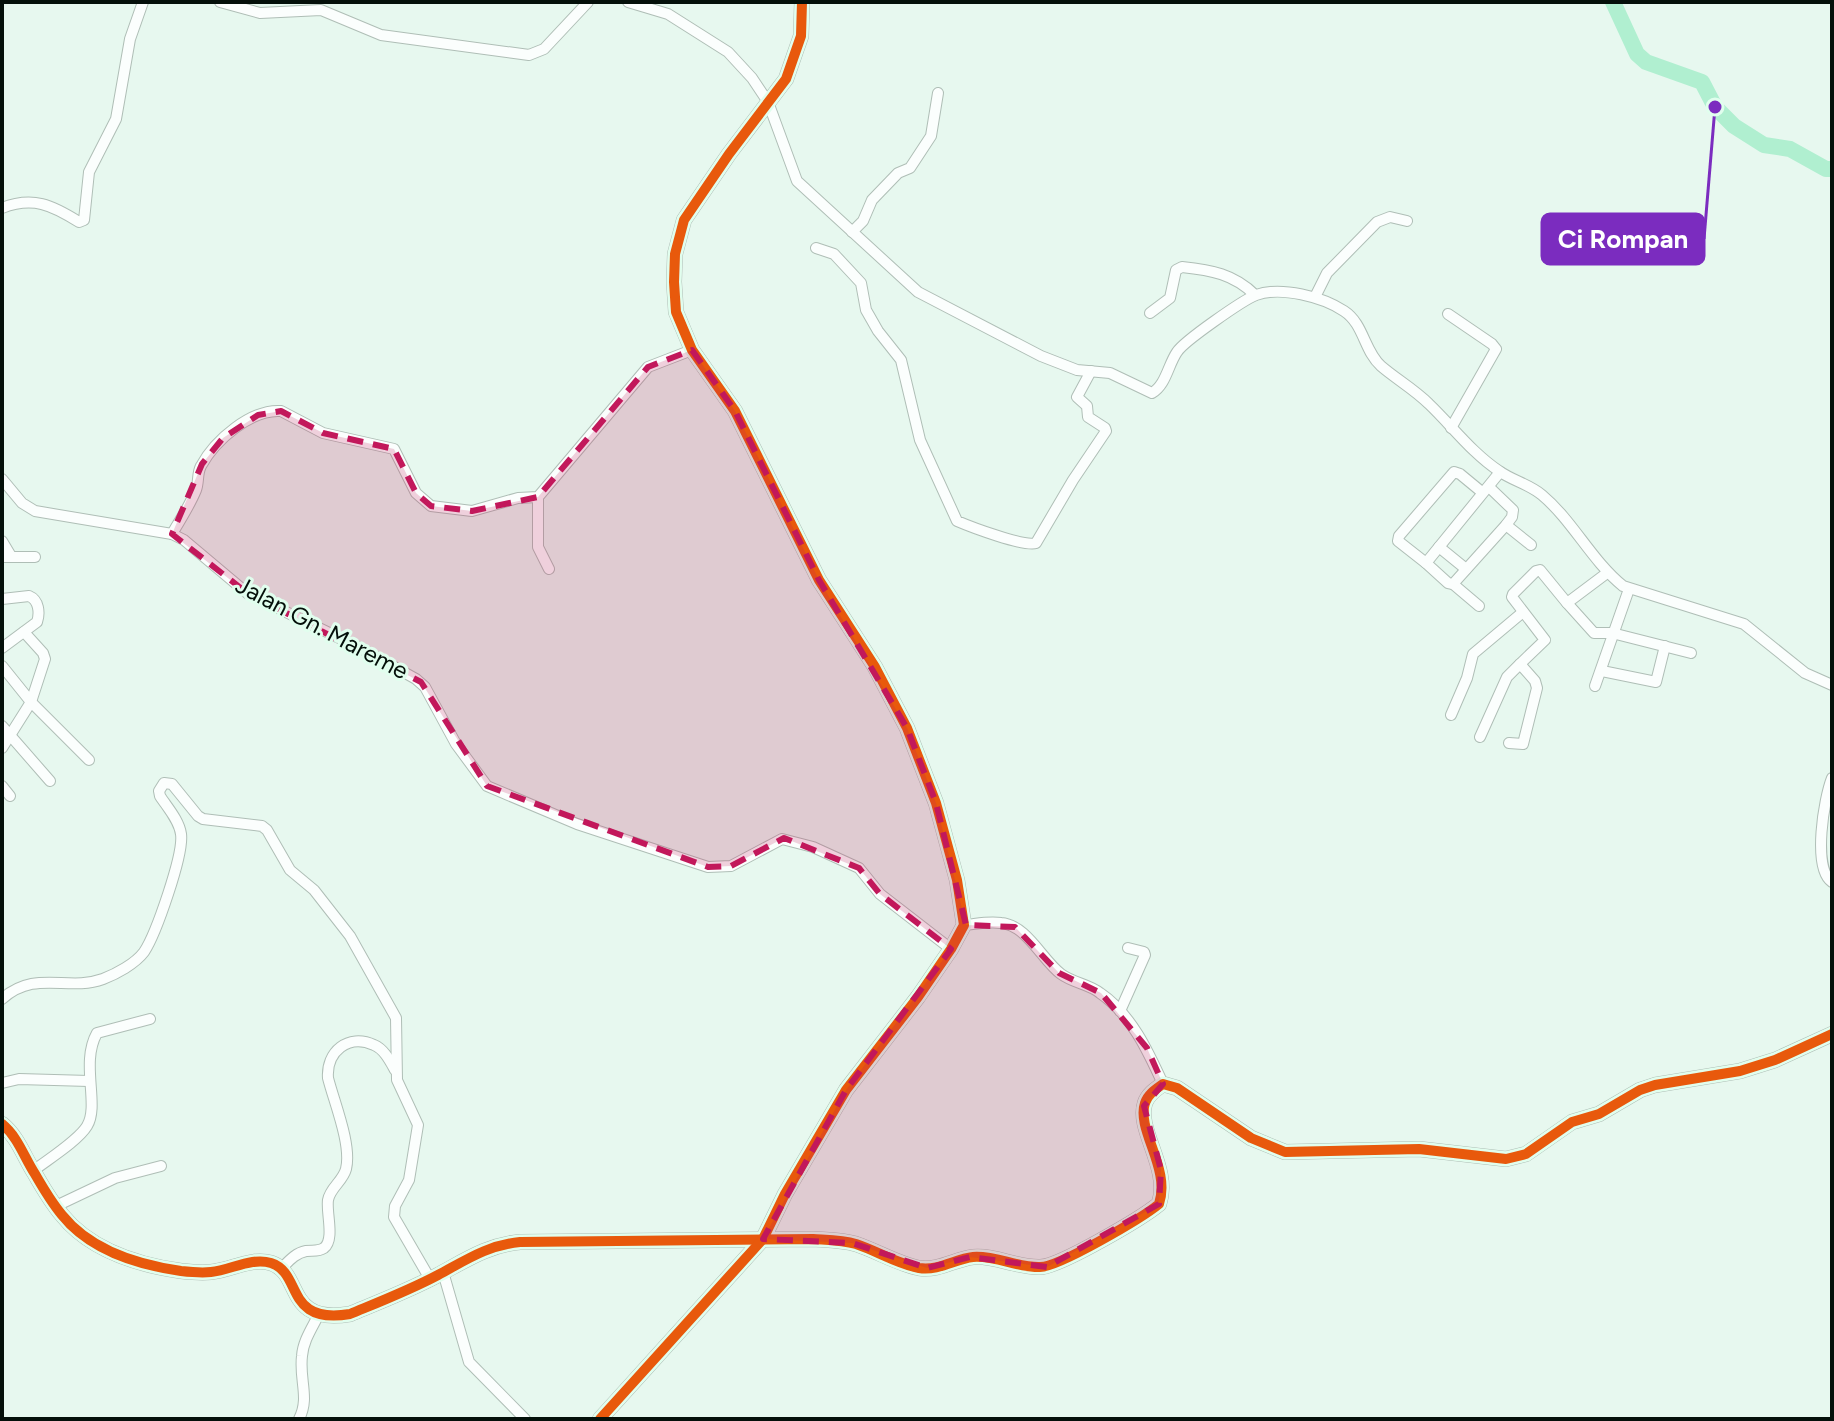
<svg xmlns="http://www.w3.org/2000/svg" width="1834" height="1421" font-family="Figtree,sans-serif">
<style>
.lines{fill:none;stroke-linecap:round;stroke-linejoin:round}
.river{stroke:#b0efd0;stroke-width:16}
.street-casing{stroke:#afbeb6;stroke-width:12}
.secondary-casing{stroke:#afbeb6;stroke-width:16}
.street{stroke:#fbfefd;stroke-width:10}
.secondary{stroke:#fbfefd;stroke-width:14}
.cycleway-casing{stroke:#e1feee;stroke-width:15}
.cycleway{stroke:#e8590c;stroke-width:10}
.marked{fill:#c2185b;fill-opacity:0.2;stroke:#c2185b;stroke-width:6;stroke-dasharray:16 10;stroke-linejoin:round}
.labels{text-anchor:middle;stroke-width:6;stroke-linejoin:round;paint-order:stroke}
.street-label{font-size:24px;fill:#04100a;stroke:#e1feee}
.leader{fill:none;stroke:#7b2cbf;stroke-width:3}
.callout-dot{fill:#7b2cbf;stroke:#e1feee;stroke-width:3}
.callout{fill:#7b2cbf;stroke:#7b2cbf;stroke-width:3}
.callout-label{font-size:26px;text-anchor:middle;font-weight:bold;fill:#fff}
</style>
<rect width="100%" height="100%" fill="#e7f8ef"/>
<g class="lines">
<path class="river" d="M1613 2 1637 54 1646 62 1702 82 1715 107 1734 126 1764 145 1790 149 1826 169H1832"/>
<g class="street-casing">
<g id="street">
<path d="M220 2 260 13 321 10 381 35 529 55 544 49 588 2"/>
<path d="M628 2 668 14 728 52 752 78 768 102 797 181 918 292 1041 356 1077 370 1110 373 1152 393C1166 385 1168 365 1177 352 1184 341 1243 300 1256 295 1281 286 1323 297 1344 311 1364 324 1364 351 1381 366 1396 379 1414 389 1429 404 1452 426 1472 453 1499 471 1513 481 1529 484 1542 495 1573 521 1591 560 1623 586L1744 624 1805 673 1832 685"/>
<path d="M2 208C33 196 52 205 79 222L84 220 89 172 116 119 130 39 143 2"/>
<path d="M852 232 863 221 872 200 898 173 910 168 931 136 938 93"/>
<path d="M816 248 834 254 861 283 866 310 878 331 901 360 920 440 957 521C971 527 1024 547 1036 543L1073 480 1106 431 1105 428 1088 417 1087 406 1077 397 1091 371"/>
<path d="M1315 297 1327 273 1377 222 1390 217 1407 221"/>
<path d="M1150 313 1170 298 1176 270 1182 267C1211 270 1234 274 1255 295"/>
<path d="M1448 314 1492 344 1496 349 1451 428"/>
<path d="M2 479 22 503 35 511 172 534 184 540 247 593 364 650 416 679 425 687 456 744 487 786 577 824 708 867 731 866 782 839 813 847 859 868 880 894 951 949"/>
<path d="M1483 493 1460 474 1454 472 1399 536 1398 541 1426 563 1500 472"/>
<path d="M538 497V547L549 569"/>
<path d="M1506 525 1531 545"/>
<path d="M172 534C180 520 190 505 196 490 199 482 197 473 201 466 215 440 251 409 281 411L323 433 394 449 416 493 431 506 472 511 518 498 538 497 648 367 692 350"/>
<path d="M2 541 11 556"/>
<path d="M1439 547 1466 569"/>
<path d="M2 557H35"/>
<path d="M1426 563 1448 583 1453 584 1506 525 1512 517 1513 510 1489 487"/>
<path d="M1453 584 1479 606"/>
<path d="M2 599 29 596C39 600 40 613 37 622L2 648"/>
<path d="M1567 603 1594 633H1612L1691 653"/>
<path d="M2 666 31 702 89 760"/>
<path d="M1602 671 1656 682 1665 646"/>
<path d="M1595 686 1629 589"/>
<path d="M1451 715 1467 678 1473 654 1523 612"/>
<path d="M2 726 50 781"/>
<path d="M1480 737 1507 677 1520 664"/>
<path d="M1509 743 1523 744 1537 688 1535 681 1520 664 1545 640 1512 597 1513 594 1536 571 1540 570 1567 603 1607 573"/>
<path d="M2 748 31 702 45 659 43 653 24 632"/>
<path d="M1832 778C1824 798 1812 868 1832 882"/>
<path d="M2 786 10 796"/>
<path d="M964 925C976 924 989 921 1001 923 1027 925 1042 960 1061 974 1073 983 1089 984 1100 993 1131 1014 1148 1051 1163 1084"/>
<path d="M2 999C36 969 67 992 103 979 116 974 135 964 144 952 156 934 184 854 181 834 179 820 167 807 160 796L159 791 164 783 172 784 198 816 203 819 262 826 267 830 290 870 314 890 350 936 396 1018 397 1080 418 1125 409 1180 395 1206 394 1217 430 1279"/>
<path d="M1120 1011 1145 955 1144 952 1128 948"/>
<path d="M2 1083 19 1079 89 1081"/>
<path d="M33 1171C47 1160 78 1141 87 1126 100 1105 80 1063 97 1033L150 1019"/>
<path d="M56 1206 115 1178 161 1166"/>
<path d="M281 1269C288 1262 295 1253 306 1251 312 1250 318 1252 324 1248 335 1239 326 1213 328 1200 330 1188 343 1181 346 1169 352 1145 334 1102 328 1078 326 1052 348 1033 374 1045 384 1049 390 1061 395 1070"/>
<path d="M443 1272 469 1362 525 1419"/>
<path d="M299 1419C310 1398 299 1380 302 1356 303 1341 312 1328 319 1314"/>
</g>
</g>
<g class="secondary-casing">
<g id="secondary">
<path d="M2 1124C18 1137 24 1157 35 1174 43 1188 52 1203 62 1215 90 1250 139 1265 181 1271 190 1272 202 1273 211 1272 231 1270 252 1257 271 1263 303 1273 284 1325 350 1314 379 1302 410 1290 438 1275 466 1260 488 1245 520 1242L813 1239C827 1240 842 1240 856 1244 877 1251 898 1264 919 1268 939 1271 955 1259 973 1257 995 1255 1018 1268 1040 1267 1059 1267 1142 1218 1159 1204 1171 1168 1136 1130 1145 1103 1148 1094 1156 1089 1163 1084L1177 1088 1251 1138 1285 1152 1419 1149 1506 1159 1526 1154 1572 1122 1599 1114 1640 1090 1655 1085 1740 1071 1775 1060 1832 1034"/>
<path d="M600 1419 763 1239 785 1194 846 1090 918 997 951 949 964 925 957 880 936 803 907 728 875 667 819 580 735 411 692 350 676 312 674 282 675 254 684 220 729 154 786 79 801 36 802 2"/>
</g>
</g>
<use href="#street" class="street"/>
<use href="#secondary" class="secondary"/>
<g class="cycleway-casing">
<g id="cycleway">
<path d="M2 1124C18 1137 24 1157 35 1174 43 1188 52 1203 62 1215 90 1250 139 1265 181 1271 190 1272 202 1273 211 1272 231 1270 252 1257 271 1263 303 1273 284 1325 350 1314 379 1302 410 1290 438 1275 466 1260 488 1245 520 1242L813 1239C827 1240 842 1240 856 1244 877 1251 898 1264 919 1268 939 1271 955 1259 973 1257 995 1255 1018 1268 1040 1267 1059 1267 1142 1218 1159 1204 1171 1168 1136 1130 1145 1103 1148 1094 1156 1089 1163 1084L1177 1088 1251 1138 1285 1152 1419 1149 1506 1159 1526 1154 1572 1122 1599 1114 1640 1090 1655 1085 1740 1071 1775 1060 1832 1034"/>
<path d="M600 1419 763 1239 785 1194 846 1090 918 997 951 949 964 925 957 880 936 803 907 728 875 667 819 580 735 411 692 350 676 312 674 282 675 254 684 220 729 154 786 79 801 36 802 2"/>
</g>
</g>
<use href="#cycleway" class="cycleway"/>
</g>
<path class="marked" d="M692 350 735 411 819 580 907 728 936 803 966 925 1015 927 1059 973 1101 993 1147 1048 1163 1084 1144 1106 1161 1170 1159 1204 1047 1267 970 1257 927 1268 852 1243 763 1239 846 1090 951 949 880 894 859 868 784 838 731 866 708 867 487 786 421 682 247 593 172 534 202 464 223 438 258 415 281 411 323 433 394 449 416 493 431 506 472 511 538 497 648 367Z"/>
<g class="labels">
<g class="street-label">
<text transform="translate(322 628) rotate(28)" y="8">Jalan Gn. Mareme</text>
</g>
</g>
<path class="leader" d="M1715 107L1704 239"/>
<circle class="callout-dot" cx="1715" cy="107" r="8"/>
<rect class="callout" x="1542" y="214" width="162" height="50" rx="8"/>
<g class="callout-label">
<text x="1623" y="248">Ci Rompan</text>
</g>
<rect width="1834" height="1421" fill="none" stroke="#04100a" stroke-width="8"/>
</svg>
